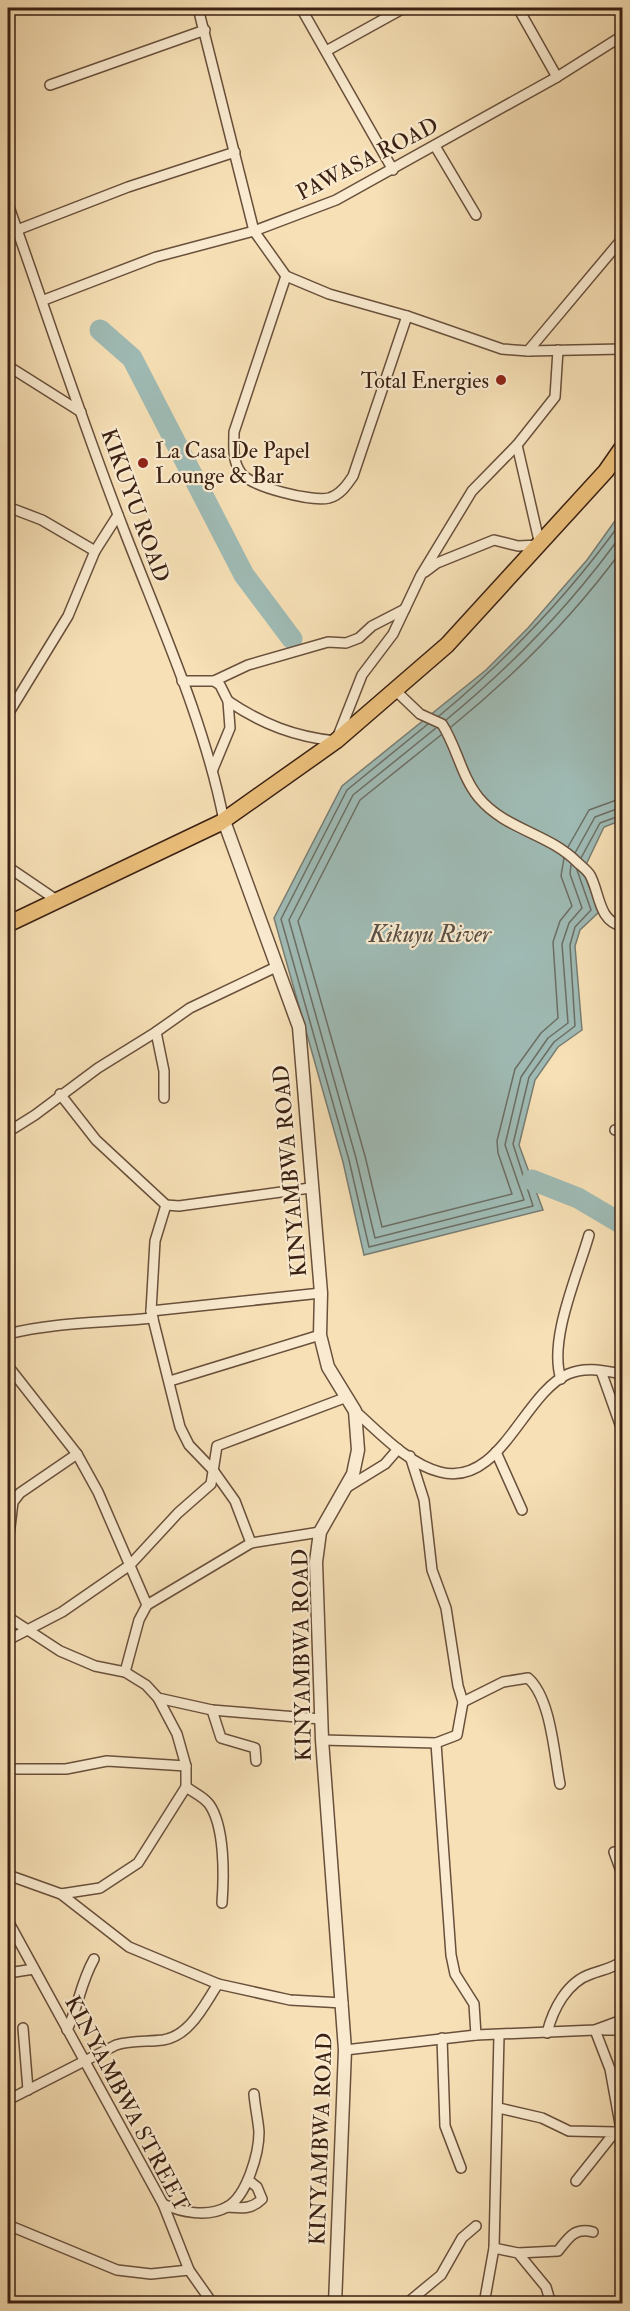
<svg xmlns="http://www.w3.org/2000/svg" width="630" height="2311" font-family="'IM FELL Double Pica',serif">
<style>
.water{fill:#9fbbb5;stroke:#777d74;stroke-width:1.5}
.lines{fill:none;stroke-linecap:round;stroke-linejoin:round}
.shore{stroke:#6c6e64;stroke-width:1.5}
.river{stroke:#9fbbb5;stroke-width:21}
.minor-casing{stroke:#69503c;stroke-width:12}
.tertiary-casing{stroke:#69503c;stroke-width:15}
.trunk-casing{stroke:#3a2013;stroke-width:18}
.minor{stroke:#faebd0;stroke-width:9}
.tertiary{stroke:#faebd0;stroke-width:12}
.trunk{stroke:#ecc07b;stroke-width:15}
.poi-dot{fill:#8f2418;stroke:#faebd0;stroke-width:2}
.labels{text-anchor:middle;stroke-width:4.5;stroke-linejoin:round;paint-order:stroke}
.street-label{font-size:22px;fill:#3a2013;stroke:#faebd0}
.poi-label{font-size:22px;fill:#3a2013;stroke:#faebd0;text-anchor:end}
.water-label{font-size:24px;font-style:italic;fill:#584e44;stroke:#faebd0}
</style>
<rect width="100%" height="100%" fill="#f7e0b6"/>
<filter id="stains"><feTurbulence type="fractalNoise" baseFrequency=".00333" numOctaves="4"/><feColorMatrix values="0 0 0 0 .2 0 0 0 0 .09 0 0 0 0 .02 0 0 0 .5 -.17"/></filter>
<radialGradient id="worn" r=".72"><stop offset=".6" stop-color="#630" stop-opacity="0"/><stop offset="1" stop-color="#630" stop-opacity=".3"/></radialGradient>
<path class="water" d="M622 511V820L604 827 583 871 599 912 580 930 575 946 582 1030 558 1047 535 1080 519 1145 543 1210 364 1255 343 1162 274 918 342 786 486 670 528 628 587 560Z"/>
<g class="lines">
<g class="shore">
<path d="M439 716C510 657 568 596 622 521"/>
<path d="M446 720C513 665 571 605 622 534"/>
<path d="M428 724 347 790 281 919 349 1160 369 1247 533 1206 513 1144 529 1077 554 1042 575 1026 570 945 575 927 591 910 577 870"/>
<path d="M451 727C515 675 573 617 622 550"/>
<path d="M436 728 353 795 289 920 356 1158 375 1238 524 1200 505 1145 521 1077 548 1038 568 1023 562 944 569 923 582 908 570 874 571 865"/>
<path d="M441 735 360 800 298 921 365 1156 382 1227 512 1194 498 1153 497 1141 515 1069 541 1033 558 1018 553 942 560 921 572 906 561 876 564 858"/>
<path d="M568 847 589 810 622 798"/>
<path d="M575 853 595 817 622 807"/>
<path d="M581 858 600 823 622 815"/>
</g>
<g class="river">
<path d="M100 330 132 358 244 575 292 639"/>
<path d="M532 1180 578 1198 622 1224"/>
</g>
<g class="minor-casing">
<g id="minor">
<path d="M198 8 254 231 286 276 329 294 407 316 502 349 528 351 622 349"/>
<path d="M301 8 393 170"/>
<path d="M518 8 557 77"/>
<path d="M328 50 404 8"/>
<path d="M50 85 205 30"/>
<path d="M435 146 476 215"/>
<path d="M8 204C46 311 81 419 122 525 159 622 204 719 224 821"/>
<path d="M17 230 128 187 235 152"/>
<path d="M286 276 234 432C234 446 232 461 241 473 251 487 312 502 329 498 340 495 347 485 353 476L407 316"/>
<path d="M44 300 156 257 254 231 336 200 557 77 622 36"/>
<path d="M528 351 622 239"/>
<path d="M8 366 81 412"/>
<path d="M8 507 42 520 95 551"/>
<path d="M425 572 437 563 494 540 518 546 540 545 517 445"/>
<path d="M182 681H214L220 685 228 701 230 728 213 769"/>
<path d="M214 681 248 665 328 642 346 643 359 638 372 626 405 609"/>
<path d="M396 691 420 714 442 724C457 747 461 776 479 798 506 830 548 833 577 862 581 866 587 870 590 875 600 893 598 921 622 926"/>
<path d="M228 701C262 724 295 737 336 741L362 675 393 634 421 575 472 491 517 445 555 397 558 350"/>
<path d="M8 714 68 616 95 551 118 515"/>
<path d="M8 867 58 901"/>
<path d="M156 1032 164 1071V1098"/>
<path d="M60 1094 96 1140 166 1205 179 1206 310 1188"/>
<path d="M615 1130 622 1132"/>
<path d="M8 1132 35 1115 98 1068 156 1032 190 1008 276 967"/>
<path d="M166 1205 155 1241 151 1311 180 1427 189 1445 213 1470 235 1501 251 1543"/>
<path d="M151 1311 321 1293"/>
<path d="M8 1334C55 1322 104 1323 153 1318"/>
<path d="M8 1366 77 1454 98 1492 147 1605 139 1620 125 1672"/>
<path d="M601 1371 622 1430"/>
<path d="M561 1379C548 1340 578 1274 589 1235"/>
<path d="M170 1381 320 1335"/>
<path d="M355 1411C379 1432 408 1464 440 1472 500 1488 523 1394 568 1374 586 1366 605 1371 622 1374"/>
<path d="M496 1452 522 1510"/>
<path d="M410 1456 424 1500 432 1570 446 1608 458 1686 463 1702 457 1735 436 1743 451 1955 455 1974 474 2004 476 2035"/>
<path d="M346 1488 385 1464 398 1449"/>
<path d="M8 1544 13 1502 20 1493 77 1454"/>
<path d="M147 1605 251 1543 320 1532"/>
<path d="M8 1617 60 1651 95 1666 125 1672 146 1685 158 1698 212 1710 321 1719"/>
<path d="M8 1640 62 1612 130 1565 178 1513 211 1484 217 1446 347 1397"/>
<path d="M463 1702 503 1682 528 1678C551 1698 554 1754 560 1784"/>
<path d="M212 1710 221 1738 255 1748 256 1761"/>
<path d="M322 1740 436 1743"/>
<path d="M8 1769H66L107 1761 186 1766"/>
<path d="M186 1787C193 1792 204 1797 209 1804 225 1826 224 1876 222 1903"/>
<path d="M614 1852 622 1874"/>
<path d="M8 1875 61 1894 129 1947 218 1984 290 2000 343 2003"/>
<path d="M61 1894 100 1888 138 1863 186 1787V1766L177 1734 158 1698"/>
<path d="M8 1921 163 2204 189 2270 213 2304"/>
<path d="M8 1973 34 1969"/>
<path d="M23 2028 28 2090"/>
<path d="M67 2030C79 2005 80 1984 94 1959"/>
<path d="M595 2030 610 2069 622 2135"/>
<path d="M604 2030H622"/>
<path d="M547 2033C553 2009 567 1982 591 1974 602 1970 614 1968 622 1961"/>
<path d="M442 2038 445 2126 461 2168"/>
<path d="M345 2050 476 2035 595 2030 622 2020"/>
<path d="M8 2100 116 2045C132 2040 147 2042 163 2040 190 2036 204 2005 218 1984"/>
<path d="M499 2108 542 2118 569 2131 615 2132 576 2181"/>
<path d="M163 2204C181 2212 207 2218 227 2207 247 2196 259 2153 259 2132 258 2119 255 2107 254 2094"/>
<path d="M227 2207C241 2208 251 2210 262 2199L257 2187 248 2180"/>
<path d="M8 2225 117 2270 151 2274 189 2270"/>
<path d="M494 2248 518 2253 546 2287 551 2304"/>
<path d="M518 2253 558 2251C569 2237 575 2227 593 2232"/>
<path d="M406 2304 441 2275 462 2238 476 2226"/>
<path d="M484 2304 494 2248 499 2035"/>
</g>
</g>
<g class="tertiary-casing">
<path id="tertiary" d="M224 821 299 1027 321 1293 320 1335 328 1367 355 1411 358 1450 353 1474 320 1532 316 1562 322 1740 345 2050 335 2304"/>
</g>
<g class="trunk-casing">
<path id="trunk" d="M8 924 220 823 336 741 447 645 606 471 622 448"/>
</g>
<use href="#minor" class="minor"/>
<use href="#tertiary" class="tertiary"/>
<use href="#trunk" class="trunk"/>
</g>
<g class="poi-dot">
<circle cx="501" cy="380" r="6"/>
<circle cx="143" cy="463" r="6"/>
</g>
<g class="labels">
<g class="street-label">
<text transform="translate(367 158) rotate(-27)" y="8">PAWASA ROAD</text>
<text transform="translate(136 505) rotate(70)" y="8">KIKUYU ROAD</text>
<text transform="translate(289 1171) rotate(-95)" y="8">KINYAMBWA ROAD</text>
<text transform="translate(301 1655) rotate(-91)" y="8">KINYAMBWA ROAD</text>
<text transform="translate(128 2103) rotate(62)" y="8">KINYAMBWA STREET</text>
<text transform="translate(320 2139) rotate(-88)" y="8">KINYAMBWA ROAD</text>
</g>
<g class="poi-label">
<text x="489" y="388">Total Energies</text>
<text x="155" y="458" text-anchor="start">La Casa De Papel<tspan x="155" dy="25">Lounge &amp; Bar</tspan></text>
</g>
<g class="water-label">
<text x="430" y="942">Kikuyu River</text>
</g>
</g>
<rect width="630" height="2311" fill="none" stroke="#f7e0b6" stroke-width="30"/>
<rect x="9" y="9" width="612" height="2293" fill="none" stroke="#3a2013" stroke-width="3"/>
<rect x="15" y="15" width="600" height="2281" fill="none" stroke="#3a2013" stroke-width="1.5"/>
<rect width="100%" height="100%" filter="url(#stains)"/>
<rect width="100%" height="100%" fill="url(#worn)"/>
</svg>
